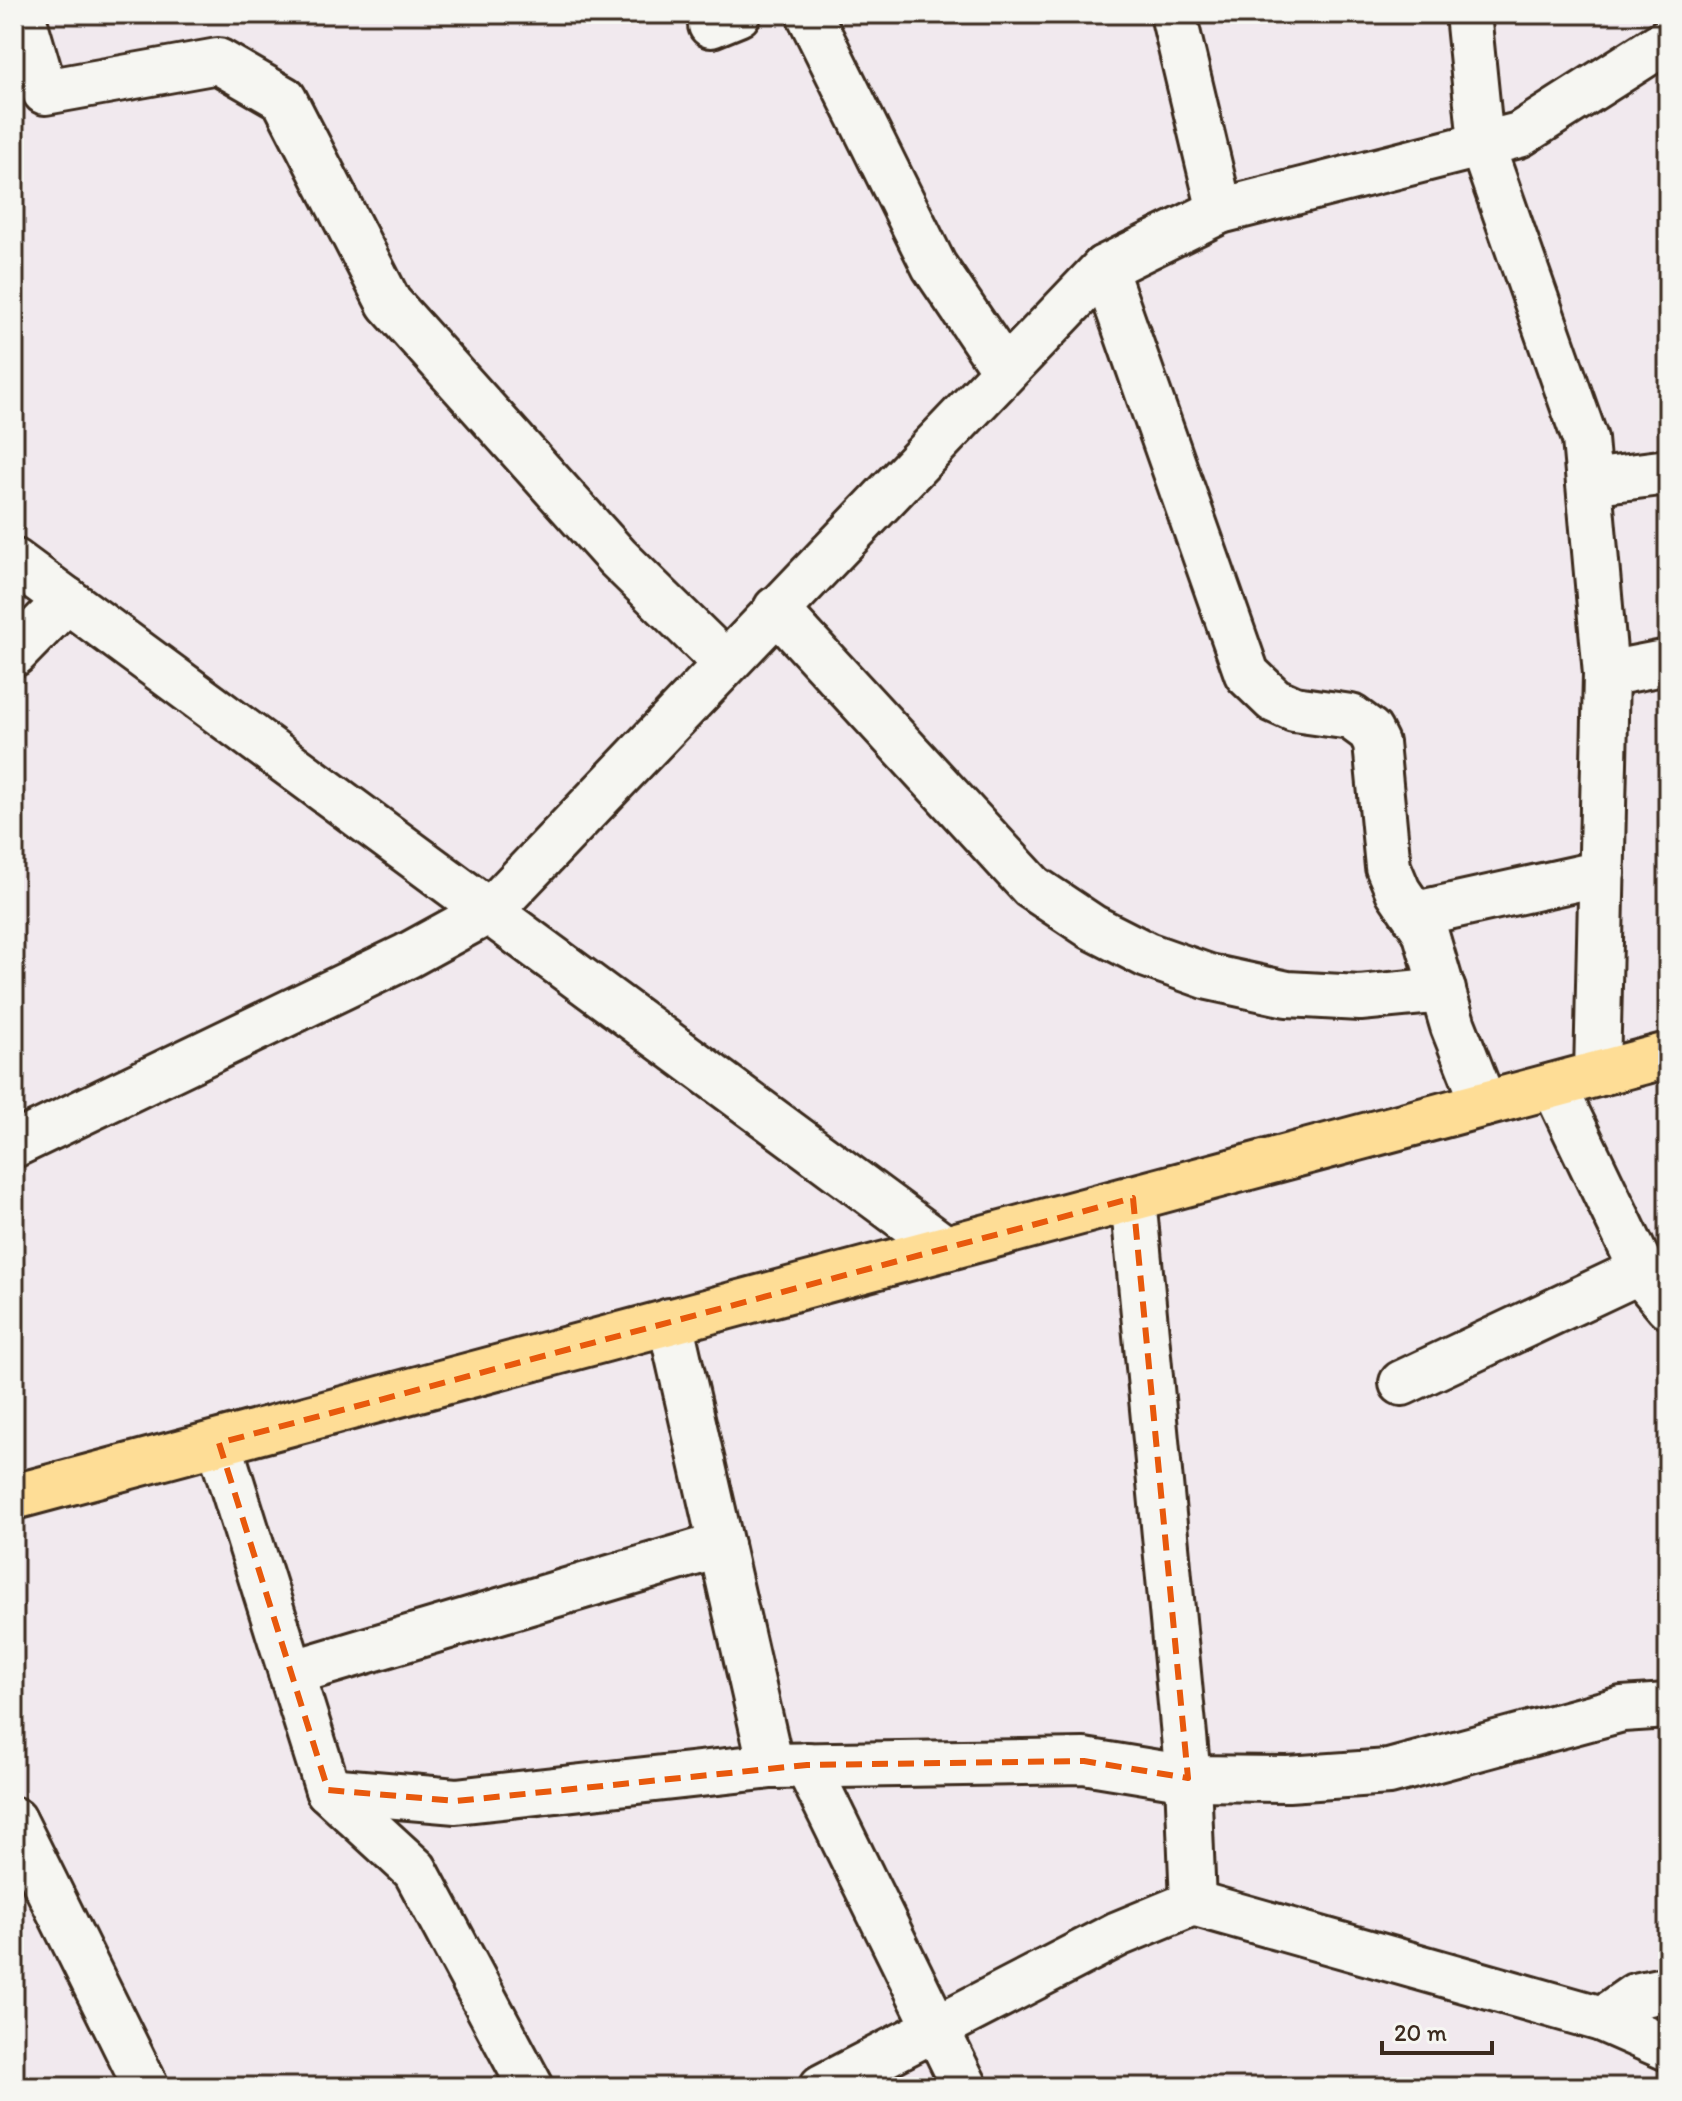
<svg xmlns="http://www.w3.org/2000/svg" width="1682" height="2101" font-family="Itim,sans-serif">
<style>
.lines{fill:none;stroke-linecap:round;stroke-linejoin:round}
.minor-casing{stroke:#3b2a1e;stroke-width:50}
.major-casing{stroke:#3b2a1e;stroke-width:50}
.minor{stroke:#f6f6f2;stroke-width:44}
.major{stroke:#fedd96;stroke-width:44}
.marked{fill:none;stroke:#e8590c;stroke-width:6;stroke-dasharray:16 10;stroke-linejoin:round}
</style>
<rect width="100%" height="100%" fill="#f1e9ee"/>
<filter id="ink" filterUnits="userSpaceOnUse"><feTurbulence type="fractalNoise" baseFrequency=".0125" numOctaves="2"/><feDisplacementMap in="SourceGraphic" scale="16" xChannelSelector="R" yChannelSelector="G"/><feConvolveMatrix kernelMatrix="1 2 1 2 8 2 1 2 1" color-interpolation-filters="sRGB"/></filter>
<g filter="url(#ink)">
<g class="lines">
<g class="minor-casing">
<g id="minor">
<path d="M22 14 45 92 218 61 284 99 389 303 617 557 725 663"/>
<path d="M809 14 934 266 1005 371"/>
<path d="M1173 14 1220 211"/>
<path d="M1468 14 1481 143 1585 439 1606 674 1597 1074"/>
<path d="M711 25 738 14"/>
<path d="M1104 268 1247 674 1274 700 1294 709 1351 717 1370 731 1376 743 1388 867 1398 891 1425 931 1453 1026 1484 1104"/>
<path d="M1589 482 1668 472"/>
<path d="M14 561 945 1248"/>
<path d="M776 609 1032 887 1092 927 1147 955 1209 977 1287 994 1360 998 1443 990"/>
<path d="M14 654 67 600"/>
<path d="M1606 674 1668 662"/>
<path d="M1416 914 1602 873"/>
<path d="M1554 1086 1648 1282 1668 1306"/>
<path d="M14 1145 407 956 491 910 1104 268 1220 211 1519 135 1668 40"/>
<path d="M1133 1198 1188 1778 1193 1903"/>
<path d="M670 1321 771 1766"/>
<path d="M1402 1383 1642 1270"/>
<path d="M219 1443 328 1790 415 1870 531 2087"/>
<path d="M291 1673 721 1545"/>
<path d="M807 1765 965 2087"/>
<path d="M328 1790 456 1801 771 1766 1084 1761 1188 1778 1288 1779 1389 1772 1622 1709 1668 1706"/>
<path d="M14 1820 146 2087"/>
<path d="M1602 2019 1635 1996 1668 1989"/>
<path d="M822 2087 1118 1934 1193 1903 1602 2019 1668 2048"/>
</g>
</g>
<g class="major-casing">
<path id="major" d="M14 1497 1668 1055"/>
</g>
<use href="#minor" class="minor"/>
<use href="#major" class="major"/>
</g>
</g>
<path class="marked" d="M1133 1198 1188 1778 1084 1761 807 1765 456 1801 328 1790 219 1443Z"/>
<rect width="1682" height="2101" fill="none" stroke="#f6f6f2" stroke-width="48"/>
<rect x="24" y="24" width="1634" height="2053" fill="none" stroke="#3b2a1e" stroke-width="3" filter="url(#ink)"/>
<path d="M1382 2041v12h110v-12" fill="none" stroke="#3b2a1e" stroke-width="4"/>
<text x="1394" y="2041" font-size="24" fill="#3b2a1e" stroke="#f6f6f2" stroke-width="6" paint-order="stroke">20 m</text>
</svg>
